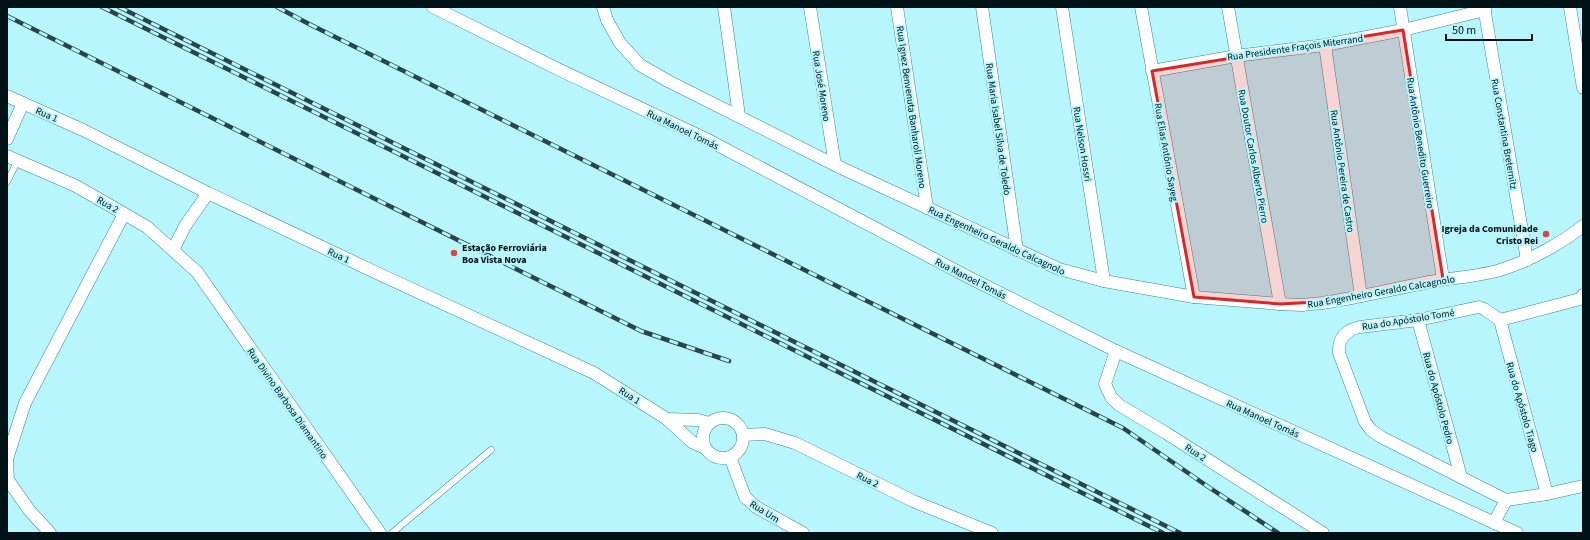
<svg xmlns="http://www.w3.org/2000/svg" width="1590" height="540" font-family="'Source Sans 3',sans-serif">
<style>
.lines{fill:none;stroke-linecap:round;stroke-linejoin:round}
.lane-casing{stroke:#378892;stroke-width:7}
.street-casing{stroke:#378892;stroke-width:13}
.lane{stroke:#fff;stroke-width:6}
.street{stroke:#fff;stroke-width:12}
.rail-casing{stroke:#294549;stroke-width:4.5}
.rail{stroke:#b8f6fe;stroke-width:3;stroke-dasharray:9;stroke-linecap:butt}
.marked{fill:#d62828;fill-opacity:0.2;stroke:#d62828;stroke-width:3;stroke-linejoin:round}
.poi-dot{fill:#d64742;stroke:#b8f6fe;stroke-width:1.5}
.labels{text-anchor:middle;stroke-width:4;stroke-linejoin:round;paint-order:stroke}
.street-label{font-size:10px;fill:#001215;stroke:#b8f6fe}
.poi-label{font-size:10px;font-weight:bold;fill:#001215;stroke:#b8f6fe;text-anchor:end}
</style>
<rect width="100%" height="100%" fill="#b8f6fe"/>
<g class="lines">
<g class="lane-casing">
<g id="lane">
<path d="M7 182 18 160"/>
<path d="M392 533 491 450"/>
</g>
</g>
<g class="street-casing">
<g id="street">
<path d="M433 7 560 70 708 140 970 278 1116 351 1517 533"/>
<path d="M603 7 607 20 620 43 640 65 668 81 835 165 1059 269 1104 281 1194 297 1280 304 1302 305 1322 303C1358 298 1393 289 1429 282 1454 277 1482 277 1506 268 1531 260 1563 242 1583 226"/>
<path d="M724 7 739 116"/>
<path d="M810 7 835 165"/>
<path d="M897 7 927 208"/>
<path d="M982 7 1017 250"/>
<path d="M1062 7 1104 281"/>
<path d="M1141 7 1194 297"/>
<path d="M1228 7 1280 304"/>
<path d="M1400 7 1443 279"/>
<path d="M1484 7 1527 260"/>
<path d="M1570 7 1583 88"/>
<path d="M1325 45 1361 296"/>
<path d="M1152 71 1236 56 1325 45 1403 30 1485 10"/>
<path d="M7 96 83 130 208 193 377 273 594 373 667 419 692 442 705 448"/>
<path d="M7 139 23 103"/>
<path d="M7 156 76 186 147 227 197 272 380 533"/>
<path d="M173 250 185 226 208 193"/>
<path d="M1418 320 1461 477"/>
<path d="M1500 320 1484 309 1479 307 1418 320 1360 327C1346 330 1338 338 1339 353L1365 422 1371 430 1381 437 1506 500 1547 494 1583 486"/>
<path d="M1500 320 1547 494"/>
<path d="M1500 320 1580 299 1583 295"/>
<path d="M1116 351 1105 384 1111 397 1119 405 1166 433 1323 533"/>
<circle cx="723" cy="438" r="20"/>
<path d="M667 419 698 420 709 423"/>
<path d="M743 435 765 434 795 443 913 501 992 533"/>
<path d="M730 457 745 497 756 507 803 533"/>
<path d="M7 459 25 403 124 214"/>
<path d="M7 461 8 480 29 510 50 533"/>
<path d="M1494 523 1506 500"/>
</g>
</g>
<use href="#lane" class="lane"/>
<use href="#street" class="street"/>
<g class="rail-casing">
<g id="rail">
<path d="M102 7 1163 533"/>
<path d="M119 7 1180 533"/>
<path d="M277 7 309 24 1123 428 1207 486 1278 533"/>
<path d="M7 16 641 331 729 361"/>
</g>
</g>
<use href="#rail" class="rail"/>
</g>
<path class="marked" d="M1403 30 1443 279 1336 301 1280 304 1194 297 1152 71Z"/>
<g class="poi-dot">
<circle cx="1546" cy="234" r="4"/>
<circle cx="454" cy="253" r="4"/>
</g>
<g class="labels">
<g class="street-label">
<text transform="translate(1295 47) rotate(-8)" y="4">Rua Presidente Fraçois Miterrand</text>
<text transform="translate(822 86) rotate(81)" y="4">Rua José Moreno</text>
<text transform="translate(912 107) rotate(82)" y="4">Rua Ignez Benvenuta Banharoli Moreno</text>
<text transform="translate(47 114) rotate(24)" y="4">Rua 1</text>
<text transform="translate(683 129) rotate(26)" y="4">Rua Manoel Tomás</text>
<text transform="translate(999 129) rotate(82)" y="4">Rua Maria Isabel Silva de Toledo</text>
<text transform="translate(1505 134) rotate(80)" y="4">Rua Constantina Breternitz</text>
<text transform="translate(1421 143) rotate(81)" y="4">Rua Antônio Benedito Guerreiro</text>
<text transform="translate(1083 144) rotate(81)" y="4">Rua Nelson Hossri</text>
<text transform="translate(1167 152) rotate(80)" y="4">Rua Elias Antônio Sayeg</text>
<text transform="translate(1254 156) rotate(80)" y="4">Rua Doutor Carlos Alberto Pierro</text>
<text transform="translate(1343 171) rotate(82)" y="4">Rua Antônio Pereira de Castro</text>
<text transform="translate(108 204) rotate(30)" y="4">Rua 2</text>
<text transform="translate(997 240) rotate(25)" y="4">Rua Engenheiro Geraldo Calcagnolo</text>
<text transform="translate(339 255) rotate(25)" y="4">Rua 1</text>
<text transform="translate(971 278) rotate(27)" y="4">Rua Manoel Tomás</text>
<text transform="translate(1381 291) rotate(-10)" y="4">Rua Engenheiro Geraldo Calcagnolo</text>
<text transform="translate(1408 319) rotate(-9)" y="4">Rua do Apóstolo Tomé</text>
<text transform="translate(630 395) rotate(32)" y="4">Rua 1</text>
<text transform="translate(1439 398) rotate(75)" y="4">Rua do Apóstolo Pedro</text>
<text transform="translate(288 403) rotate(55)" y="4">Rua Divino Barbosa Diamantino</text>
<text transform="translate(1523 407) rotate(74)" y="4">Rua do Apóstolo Tiago</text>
<text transform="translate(1263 418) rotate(24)" y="4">Rua Manoel Tomás</text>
<text transform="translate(1196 452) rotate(33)" y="4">Rua 2</text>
<text transform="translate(868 479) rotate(26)" y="4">Rua 2</text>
<text transform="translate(765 511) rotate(32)" y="4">Rua Um</text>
</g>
<g class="poi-label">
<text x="1538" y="232">Igreja da Comunidade<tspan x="1538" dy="12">Cristo Rei</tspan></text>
<text x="462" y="251" text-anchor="start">Estação Ferroviária<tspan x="462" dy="12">Boa Vista Nova</tspan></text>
</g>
</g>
<rect width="1590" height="540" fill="none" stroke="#001215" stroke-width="16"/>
<path d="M1446 34v6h86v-6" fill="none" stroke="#001215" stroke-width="2"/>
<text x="1452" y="34" font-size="12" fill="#001215" stroke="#b8f6fe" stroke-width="3" paint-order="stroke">50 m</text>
</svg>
